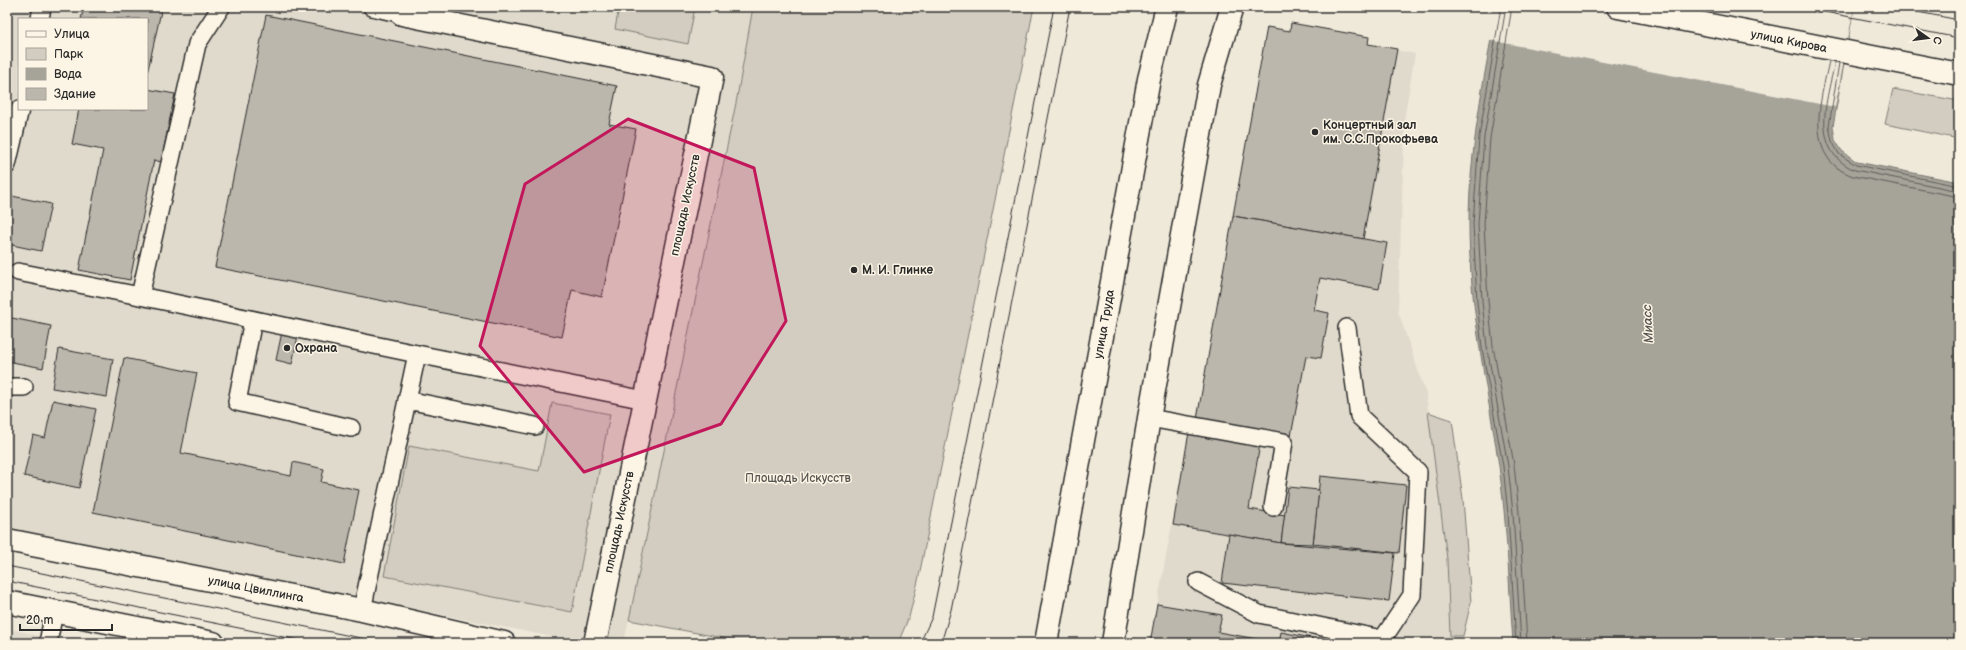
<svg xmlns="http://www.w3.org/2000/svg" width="1966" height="650" font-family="'Balsamiq Sans',sans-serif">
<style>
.built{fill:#e0dacc;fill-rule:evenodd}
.green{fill:#d2cdc0;stroke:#7e7c76}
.water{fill:#a6a399;stroke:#75736d}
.pier{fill:#efe9da}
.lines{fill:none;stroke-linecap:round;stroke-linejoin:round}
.shore{stroke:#5c5b57;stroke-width:1}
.building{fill:#bcb7ac;stroke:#2b2b2b}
.service-casing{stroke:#2b2b2b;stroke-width:20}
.minor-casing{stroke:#2b2b2b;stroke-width:25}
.secondary-casing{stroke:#2b2b2b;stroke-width:25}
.service{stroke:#fcf5e5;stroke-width:17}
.minor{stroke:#fcf5e5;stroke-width:22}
.secondary{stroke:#fcf5e5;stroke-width:22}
.tram{stroke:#2b2b2b;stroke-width:1}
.marked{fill:#c2185b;fill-opacity:0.2;stroke:#c2185b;stroke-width:3;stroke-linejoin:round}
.poi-dot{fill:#2b2b2b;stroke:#fcf5e5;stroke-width:1.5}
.labels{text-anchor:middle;stroke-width:3;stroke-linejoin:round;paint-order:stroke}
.street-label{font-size:12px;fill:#2b2b2b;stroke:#fcf5e5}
.poi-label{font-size:12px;font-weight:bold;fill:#2b2b2b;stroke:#fcf5e5;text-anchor:start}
.park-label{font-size:12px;fill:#555450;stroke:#fcf5e5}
.water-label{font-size:13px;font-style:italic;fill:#565552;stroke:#fcf5e5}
</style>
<rect width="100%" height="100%" fill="#efe9da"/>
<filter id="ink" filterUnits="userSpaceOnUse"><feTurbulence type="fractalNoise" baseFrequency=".025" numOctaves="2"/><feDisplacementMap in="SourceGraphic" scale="8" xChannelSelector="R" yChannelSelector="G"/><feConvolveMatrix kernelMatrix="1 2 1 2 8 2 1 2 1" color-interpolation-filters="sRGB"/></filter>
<g filter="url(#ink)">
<g class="built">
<path d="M7 7H753L736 103 624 643H583L7 528ZM19 19H147V109H19Z"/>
<path d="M1291 23 1369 37 1368 44 1415 54 1405 114 1398 311 1426 394 1447 559 1450 643H1150L1189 432 1197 419Z"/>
<path d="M7 628 68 643H7Z"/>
</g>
<g class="green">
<path d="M619 7H695L688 44 615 29Z"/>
<path d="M753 7H1034L918 581 909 617 898 643H749L629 620 736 103Z"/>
<path d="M1893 89 1959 101V139L1885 124Z"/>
<path d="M552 403 610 414 572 612 384 576 409 446 539 471Z"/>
<path d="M1428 412 1452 420 1463 499 1471 602 1463 636H1450L1447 559Z"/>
</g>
<path class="water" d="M1497 7H1854L1833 126 1835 140 1842 151 1857 162 1959 182V643H1513C1509 584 1507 525 1499 466 1487 386 1469 306 1469 224 1469 153 1484 77 1497 7Z"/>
<path class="pier" d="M1495 7H1854L1835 107 1489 40Z"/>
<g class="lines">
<g class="shore">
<path d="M1501 7 1479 137 1473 224 1477 302 1482 348 1503 466 1508 514 1516 643"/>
<path d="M1506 7 1484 137 1478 224 1482 301 1487 347 1508 466 1513 513 1521 643"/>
<path d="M1512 7 1490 138 1484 224 1488 301 1493 346 1514 465 1519 513 1527 643"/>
<path d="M1829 61C1821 100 1802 158 1853 176L1959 197"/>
<path d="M1835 62C1827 99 1809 151 1855 170L1959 191"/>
<path d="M1839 63 1829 126 1832 141 1839 154 1856 165 1959 186"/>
</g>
</g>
<g class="building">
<path d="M84 7H162L147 74V19H81Z"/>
<path d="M266 15 617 86 609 124 636 129 602 297 572 290 562 337 215 267Z"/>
<path d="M1291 23 1369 37 1368 44 1397 49 1363 239 1233 216 1267 27 1290 31Z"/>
<path d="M147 89 175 94 161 162 154 160 130 280 79 270 103 150 72 144 79 109H147Z"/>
<path d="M7 195 51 204 41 251 7 244Z"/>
<path d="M1233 216 1387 243 1379 289 1320 278 1314 310 1329 313 1321 358 1306 356 1291 436 1197 419Z"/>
<path d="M7 317 51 326 43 368 7 361Z"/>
<path d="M282 332 298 336 292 364 276 360Z"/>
<path d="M59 349 113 359 107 397 52 388Z"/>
<path d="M124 358 197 373 181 453 291 476 293 462 324 469 321 482 359 490 344 564 93 512Z"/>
<path d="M53 400 96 409 79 488 24 476 33 435 45 438Z"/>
<path d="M1189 432 1260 444 1249 509 1285 515 1281 543 1173 525Z"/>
<path d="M1320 476 1406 485 1399 553 1313 544Z"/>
<path d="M1288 487 1319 490 1313 544 1281 543Z"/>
<path d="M1229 534 1281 543 1395 553 1389 601 1222 583Z"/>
<path d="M1157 604 1222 615 1218 632 1279 643 1281 632 1312 638 1311 643H1150Z"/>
<path d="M691 639 709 643H690Z"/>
</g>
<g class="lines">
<g class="service-casing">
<g id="service">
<path d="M221 7 197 44 140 296 417 354"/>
<path d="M372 7 402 14"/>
<path d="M40 19 42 7"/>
<path d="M7 165 20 109"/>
<path d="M18 272 140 296"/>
<path d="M253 320 237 402 351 428"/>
<path d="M1347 328 1359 416 1418 472 1412 595 1380 643"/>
<path d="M7 387H24"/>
<path d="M407 400 535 426"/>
<path d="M1149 418 1284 442 1273 507"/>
<path d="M1198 582 1259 614 1382 639"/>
<path d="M362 610 417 354 645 400"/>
<path d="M48 643 54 612"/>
</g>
</g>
<g class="minor-casing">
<path id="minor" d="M402 14 712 77 595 643"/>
</g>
<g class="secondary-casing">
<g id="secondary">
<path d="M1618 7 1959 74"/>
<path d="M7 540 362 610 504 643"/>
<path d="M7 602 213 643"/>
<path d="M1046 643 1149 79 1167 7"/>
<path d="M1113 643 1149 418 1209 85 1232 7"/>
</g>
</g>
<use href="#service" class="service"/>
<use href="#minor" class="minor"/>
<use href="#secondary" class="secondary"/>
<g class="tram">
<path d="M1799 7 1959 38"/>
<path d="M1892 7 1959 20"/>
<path d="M7 566 385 643"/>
<path d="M7 581 313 643"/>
<path d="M920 643 932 617 1054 7"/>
<path d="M941 643 951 610 1070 7"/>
</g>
</g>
</g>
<path class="marked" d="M628 119 754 168 786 321 721 424 584 472 480 346 525 184Z"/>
<g class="poi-dot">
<circle cx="1315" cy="132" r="4"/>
<circle cx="854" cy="270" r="4"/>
<circle cx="287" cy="348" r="4"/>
</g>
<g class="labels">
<g class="street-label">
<text transform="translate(1789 41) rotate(11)" y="4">улица Кирова</text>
<text transform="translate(685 205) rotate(-78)" y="4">площадь Искусств</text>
<text transform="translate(1104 324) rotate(-80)" y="4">улица Труда</text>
<text transform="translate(619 522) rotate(-78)" y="4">площадь Искусств</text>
<text transform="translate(256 589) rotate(11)" y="4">улица Цвиллинга</text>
</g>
<g class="poi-label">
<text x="1323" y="129">Концертный зал<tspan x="1323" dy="14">им. С.С.Прокофьева</tspan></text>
<text x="862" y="274">М. И. Глинке</text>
<text x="295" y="352">Охрана</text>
</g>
<g class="park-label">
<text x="798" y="482">Площадь Искусств</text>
</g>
<g class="water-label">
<text transform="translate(1647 324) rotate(-93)" y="5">Миасс</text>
</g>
</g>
<rect width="1966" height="650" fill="none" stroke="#fcf5e5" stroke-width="24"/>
<rect x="12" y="12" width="1942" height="626" fill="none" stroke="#2b2b2b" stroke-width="1.5" filter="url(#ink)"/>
<rect x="18" y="18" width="130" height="92" fill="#fcf5e5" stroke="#a8a49b"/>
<rect x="26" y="31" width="20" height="6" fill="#fcf5e5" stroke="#a8a49b"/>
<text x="54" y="38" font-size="12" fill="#2b2b2b">Улица</text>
<rect x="26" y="48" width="20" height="12" fill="#d2cdc0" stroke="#a8a49b"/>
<text x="54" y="58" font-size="12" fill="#2b2b2b">Парк</text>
<rect x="26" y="68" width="20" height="12" fill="#a6a399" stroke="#a8a49b"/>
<text x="54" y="78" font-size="12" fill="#2b2b2b">Вода</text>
<rect x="26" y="88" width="20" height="12" fill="#bcb7ac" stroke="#a8a49b"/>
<text x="54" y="98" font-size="12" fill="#2b2b2b">Здание</text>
<g transform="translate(1928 38) rotate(104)" stroke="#fcf5e5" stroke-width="3" paint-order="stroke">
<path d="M0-3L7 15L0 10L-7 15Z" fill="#2b2b2b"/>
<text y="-6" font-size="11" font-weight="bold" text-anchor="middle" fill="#2b2b2b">С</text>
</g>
<path d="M20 624v6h92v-6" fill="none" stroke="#2b2b2b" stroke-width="2"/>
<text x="26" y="624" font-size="12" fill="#2b2b2b" stroke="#fcf5e5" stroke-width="3" paint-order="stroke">20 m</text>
</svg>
